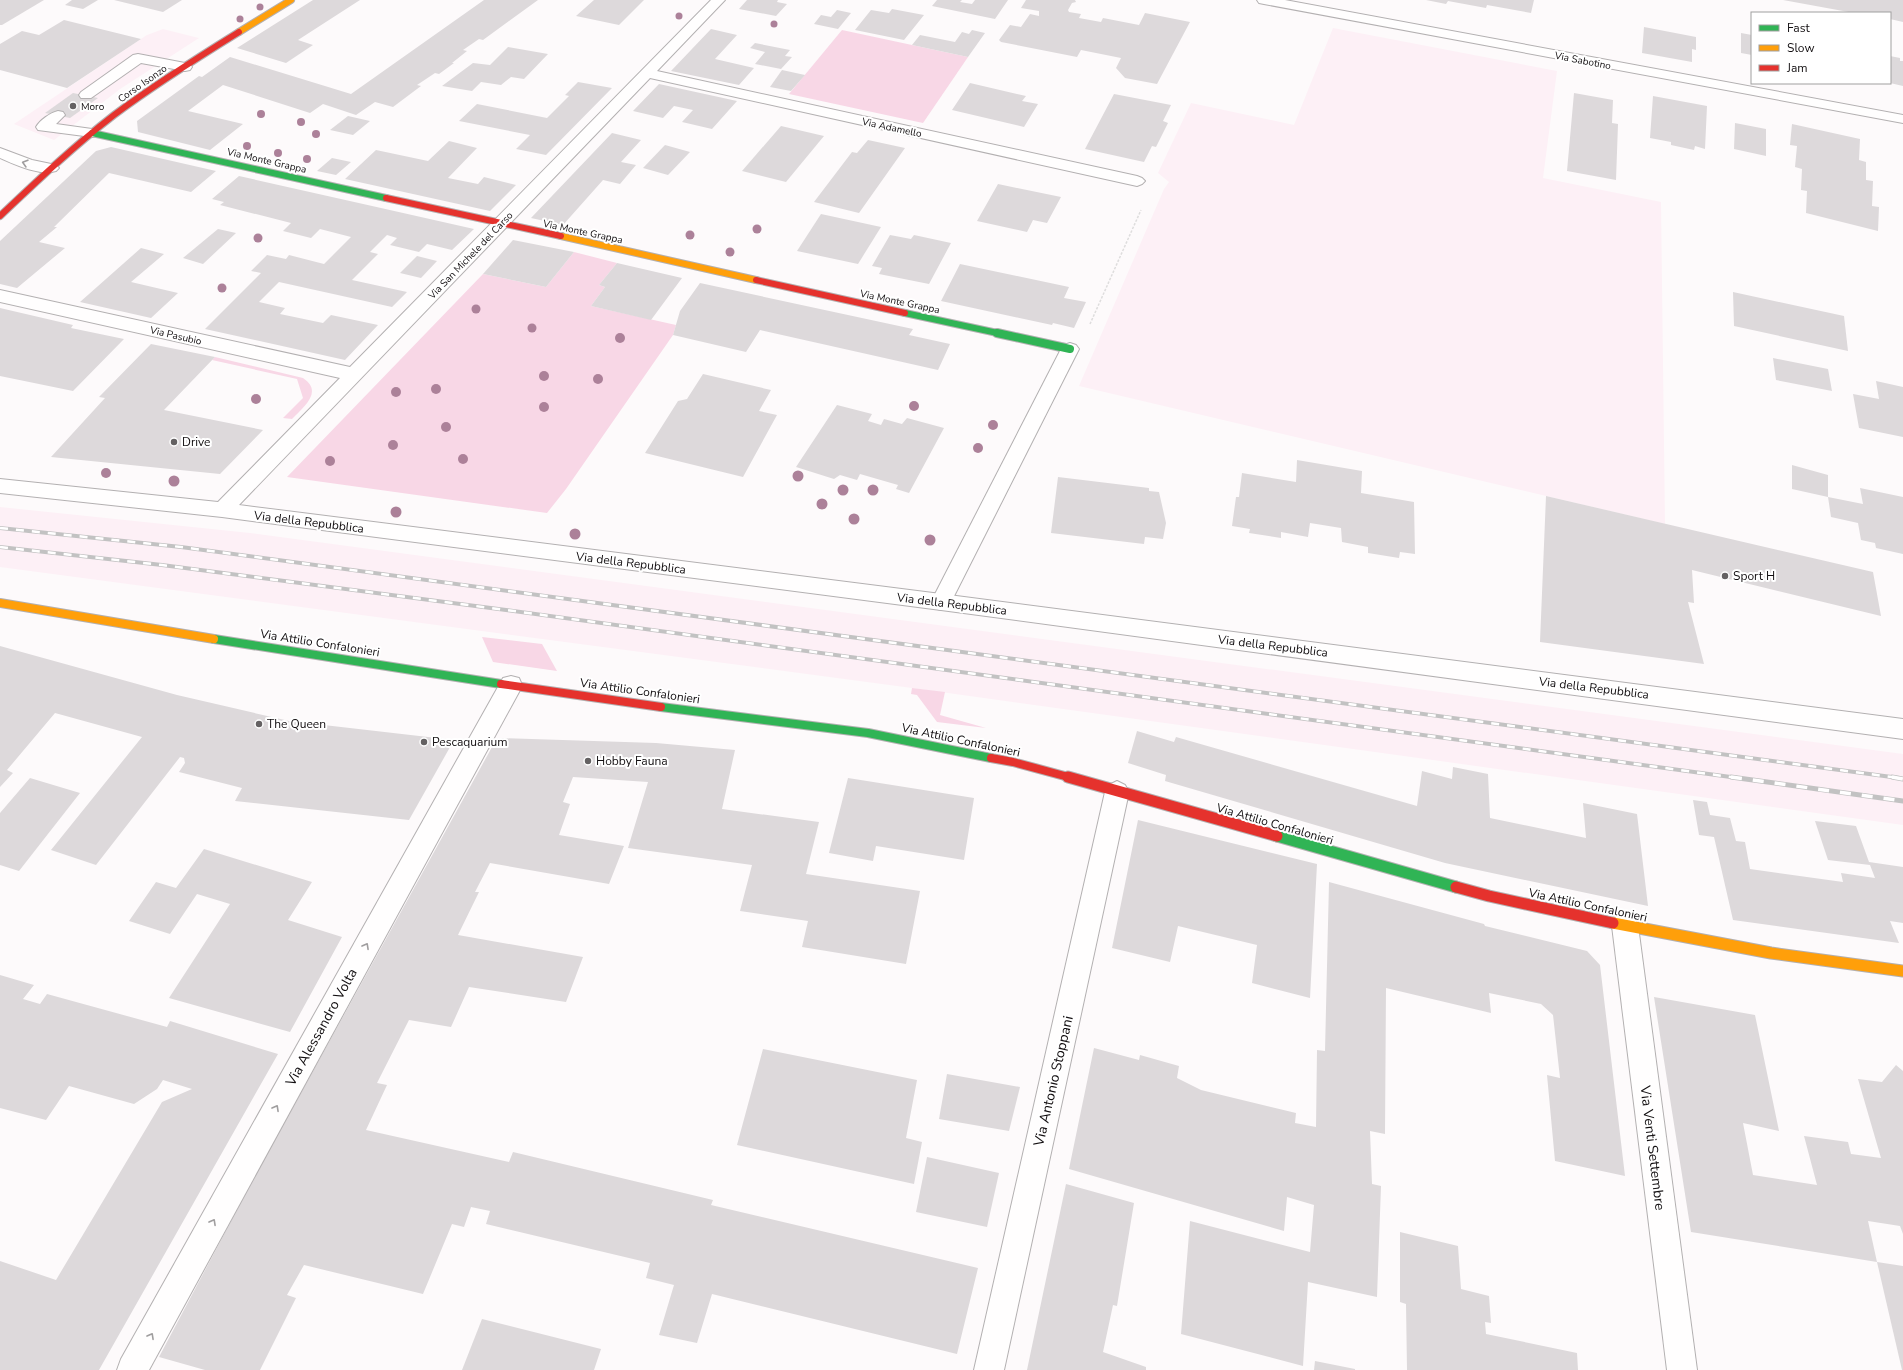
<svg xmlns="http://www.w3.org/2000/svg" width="1903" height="1370" font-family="'Nunito Sans',sans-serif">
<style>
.built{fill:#fdf0f6}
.green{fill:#f8d7e6}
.building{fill:#ddd9db}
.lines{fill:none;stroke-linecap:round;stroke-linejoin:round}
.lane-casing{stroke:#b3b0b1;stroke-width:2}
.street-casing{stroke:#b3b0b1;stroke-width:2}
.fast-far2-casing{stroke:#b3b0b1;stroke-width:8}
.fast-far1-casing{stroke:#b3b0b1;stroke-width:10}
.fast-casing{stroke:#b3b0b1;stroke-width:13}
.slow-far2-casing{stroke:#b3b0b1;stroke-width:8}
.slow-far1-casing{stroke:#b3b0b1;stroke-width:10}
.slow-casing{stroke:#b3b0b1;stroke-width:13}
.jam-far2-casing{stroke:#b3b0b1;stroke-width:8}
.jam-far1-casing{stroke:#b3b0b1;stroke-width:10}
.jam-casing{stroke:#b3b0b1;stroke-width:13}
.path{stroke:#dedddd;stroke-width:1.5;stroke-dasharray:2.5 1.5;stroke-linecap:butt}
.lane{fill:#fffefe;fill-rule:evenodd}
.street{fill:#fffefe;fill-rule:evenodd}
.fast-far2{stroke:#30b455;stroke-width:6}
.fast-far1{stroke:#30b455;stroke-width:8}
.fast{stroke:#30b455;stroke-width:11}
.slow-far2{stroke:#ff9f0a;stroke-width:6}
.slow-far1{stroke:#ff9f0a;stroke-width:8}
.slow{stroke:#ff9f0a;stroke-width:11}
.jam-far2{stroke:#e5322d;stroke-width:6}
.jam-far1{stroke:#e5322d;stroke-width:8}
.jam{stroke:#e5322d;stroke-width:11}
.rail-far1-casing{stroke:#c2c2c2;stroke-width:4}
.rail-casing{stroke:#c2c2c2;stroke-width:5}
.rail-far1{stroke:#fff;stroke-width:2.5;stroke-dasharray:8;stroke-linecap:butt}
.rail{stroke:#fff;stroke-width:3.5;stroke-dasharray:11;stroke-linecap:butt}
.tree{fill:#ac8199}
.oneway{stroke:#a09e9f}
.poi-dot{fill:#646162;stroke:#fff;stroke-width:1.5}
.labels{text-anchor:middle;stroke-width:4;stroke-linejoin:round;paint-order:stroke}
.far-street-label{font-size:10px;fill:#120e10;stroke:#fff}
.far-poi-label{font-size:10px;fill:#120e10;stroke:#fff;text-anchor:start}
.poi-label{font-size:12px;fill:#120e10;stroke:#fff;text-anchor:start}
.street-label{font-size:12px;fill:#120e10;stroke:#fff}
.near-street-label{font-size:14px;fill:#120e10;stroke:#fff}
</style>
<rect width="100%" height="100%" fill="#fdfafb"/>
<g class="built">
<path d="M1333 28 1557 71 1543 178 1661 202 1665 524 1079 386 1164 189 1169 182 1158 173 1191 103 1294 125Z"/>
<path d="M163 29 199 38 120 89 54 140 14 124 147 35Z"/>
<path d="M0 507 250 533 1903 754V825L912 688 0 567Z"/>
</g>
<g class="green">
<path d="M842 30 968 57 923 123 789 94Z"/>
<path d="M574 252 617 263 599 285 605 287 591 306 676 325 673 335 566 489 547 513 287 477 483 274 546 287Z"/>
<path d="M215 357 303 378C324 392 303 407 292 419L283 418 303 398 297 379 212 360Z"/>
<path d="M482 637 542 644 557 671 493 662Z"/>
<path d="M912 688 945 692 940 715 986 728 937 722 917 695 911 694Z"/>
</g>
<g class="building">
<path d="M0 0H44L2 25H0Z"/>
<path d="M72 0H98L83 9 65 5Z"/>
<path d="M114 0H182L163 12Z"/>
<path d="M313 0H360L298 40 313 45 286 63 237 48Z"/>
<path d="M484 0H538L483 40 479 39 463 50 467 51 452 63H454L439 74 435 73 417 85 421 86 393 107 375 102 356 115 323 104 310 113 223 85 188 111 243 124 210 150 138 132 137 121 199 76 202 77 230 57 351 94Z"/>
<path d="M594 0H644L619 25 576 16Z"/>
<path d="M747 0H778L777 2 787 4 776 16 739 9Z"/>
<path d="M937 0H962L960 2 972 4 975 0H1008L995 19 932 6Z"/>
<path d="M1026 0H1075L1076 2 1072 3 1068 10 1069 12 1081 14 1079 18 1101 22 1103 18 1139 25 1145 13 1190 22 1157 84 1125 78 1116 68 1121 58 1081 50 1077 57 1001 42 999 40 1010 25 1021 27 1030 14 1039 16V11L1021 8Z"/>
<path d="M1426 0H1534L1531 13 1487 5 1486 8 1448 1 1446 4Z"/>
<path d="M1783 0H1903V22L1890 19V13H1854Z"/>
<path d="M892 9 924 15 904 40 855 30 871 10 889 13Z"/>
<path d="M837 10 851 13 838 29 814 24 821 15 831 17Z"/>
<path d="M64 20 141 39 67 88 0 70V44L22 31 39 35Z"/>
<path d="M1644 27 1696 37V50L1692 49V62L1642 53Z"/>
<path d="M711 29 737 35 715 59 754 68 739 85 671 71Z"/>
<path d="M972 30 985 33 968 57 912 45 920 35 955 42 962 32 969 34Z"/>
<path d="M1741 33 1752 35V55L1741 53Z"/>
<path d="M755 43 790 50 785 56 792 57 781 69 755 64 765 52 750 48Z"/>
<path d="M508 47 548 54 524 79 511 77 501 85 481 82 472 91 442 86 473 63 490 65Z"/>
<path d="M1890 56 1900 58V61H1903V86L1890 83Z"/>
<path d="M782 70 805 75 791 91 770 87Z"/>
<path d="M578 82 612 88 546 155 516 149 530 135 459 121 477 104 547 118 569 96 565 95Z"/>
<path d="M970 83 1026 96 1022 101 1038 104 1024 127 952 110Z"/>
<path d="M659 84 737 101 712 129 682 122 693 110 674 106 663 118 633 111Z"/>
<path d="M73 93 98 98 70 118 45 113Z"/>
<path d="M1574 93 1613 100 1612 123 1618 124 1616 180 1567 171Z"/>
<path d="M1114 94 1171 105 1163 121 1168 123 1156 147 1152 146 1144 162 1085 149Z"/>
<path d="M1653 96 1707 106 1705 149 1695 146 1694 150 1671 145V142L1650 138Z"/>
<path d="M348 116 370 121 353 135 330 130Z"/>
<path d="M1735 123 1766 129V156L1734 149Z"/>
<path d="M1792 124 1860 139 1859 160 1866 162V180L1873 181 1872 206 1879 207 1878 231 1806 213 1807 191 1801 190 1802 169 1795 167 1797 146 1790 145Z"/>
<path d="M781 126 824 136 786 182 742 171Z"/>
<path d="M612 133 641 140 621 162 636 165 620 184 603 180 563 225 531 218Z"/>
<path d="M868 140 905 148 859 213 814 202 852 152 857 153Z"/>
<path d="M449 141 477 148 448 178 478 184 484 177 516 185 490 211 345 179 376 150 428 161Z"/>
<path d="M665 145 690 152 668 175 643 168Z"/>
<path d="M111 147 216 171 191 192 109 173 54 227H57L39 242 65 248 17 288 0 284V241L96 151Z"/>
<path d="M332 158 351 162 336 175 317 171Z"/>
<path d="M239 176 381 208 474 229 452 250 427 244 419 252 390 245 397 238 387 235 370 252 378 254 352 280 407 292 392 307 279 282 259 302 285 308 280 314 323 323 331 315 378 325 345 360 205 329 261 273 251 271 267 255 286 259 289 255 324 264 351 237 320 229 311 238 283 231 291 223 220 205 224 202 212 199Z"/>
<path d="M998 184 1061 197 1047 223 1033 220 1027 232 977 221Z"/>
<path d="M821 214 881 227 858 264 797 251Z"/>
<path d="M218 229 236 233 203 264 183 258Z"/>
<path d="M890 235 911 239 914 235 951 243 929 284 879 274 882 268 872 266Z"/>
<path d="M513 240 574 252 546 287 483 274Z"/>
<path d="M141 248 164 254 131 282 178 293 151 318 80 302Z"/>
<path d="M417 256 437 261 421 278 400 273Z"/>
<path d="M617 263 682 278 651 320 591 306 605 287 599 285Z"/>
<path d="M960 264 1069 287 1064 298 1086 302 1074 328 1053 323 1052 325 941 301Z"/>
<path d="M700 283 913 329 909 335 950 344 938 370 760 330 746 352 673 335 680 311Z"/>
<path d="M1733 292 1844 316 1848 351 1734 326Z"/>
<path d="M0 308 73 325 71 328 124 339 73 391 0 376Z"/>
<path d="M151 344 215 357 164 410 263 430 220 474 51 457 105 398 99 397Z"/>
<path d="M1773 358 1828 369 1832 391 1776 380Z"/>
<path d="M703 374 771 390 759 411 777 415 743 477 645 453 678 401 687 399Z"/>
<path d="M1876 381 1903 387V437L1859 428 1853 394 1879 399Z"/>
<path d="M837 405 872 414 868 421 881 425 884 419 902 424 907 418 944 428 909 493 896 489 898 485 860 474 857 480 840 475 834 479 796 467Z"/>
<path d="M1297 460 1362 471 1361 493 1414 502 1415 554 1400 552 1399 558 1368 553V547L1342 542 1341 528 1310 523 1308 537 1281 532V538L1249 533 1250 529 1232 526 1236 497H1239L1242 473 1296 482Z"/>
<path d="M1792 465 1828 475V497L1863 504 1860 488 1903 497V554L1876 548 1875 543 1861 540 1858 523 1831 517 1828 497 1792 489Z"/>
<path d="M1058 477 1149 488V491L1159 492 1166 523 1163 539 1145 537 1144 544 1051 533Z"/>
<path d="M1546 496 1873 572 1881 616 1692 570 1694 603 1688 602 1704 664 1540 642Z"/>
<path d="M0 646 177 695 289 721 454 740 409 820 235 801 242 788 179 772 185 763 184 758 180 757 96 865 51 850 142 737 55 713 7 770 13 773 0 787Z"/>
<path d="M1137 731 1174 742 1176 737 1417 806 1422 771 1452 779 1453 767 1488 774 1490 818 1586 838 1583 803 1637 814 1648 906 1445 863 1165 781 1166 775 1128 763Z"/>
<path d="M497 738 656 743 735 750 722 809 819 822 806 874 920 891 906 964 802 947 808 921 740 911 752 865 628 848 648 782 573 777 563 802 570 804 559 835 624 846 609 884 490 863 475 892H479L458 935 583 957 566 1002 469 987 451 1027 409 1020 377 1083 387 1085 366 1130 509 1162 513 1152 713 1200 711 1205 978 1268 957 1354 712 1294 697 1343 659 1335 674 1285 646 1278 650 1263 486 1224 490 1211 471 1207 464 1227 452 1224 423 1294 304 1265 287 1295 296 1298 260 1370H205L159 1357 255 1176Z"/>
<path d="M30 778 80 793 19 871 0 865V813Z"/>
<path d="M848 778 974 798 964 860 876 846 873 861 829 853Z"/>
<path d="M1693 800 1707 802 1710 815 1730 818 1736 841 1745 842 1750 869 1843 882 1841 873 1875 878 1870 865 1828 860 1815 821 1856 826 1869 862 1903 867V923L1890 921 1899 943 1733 920 1714 837 1699 835Z"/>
<path d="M1138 820 1317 864 1310 998 1252 983 1257 945 1178 926 1170 962 1112 948Z"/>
<path d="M204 849 312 882 288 920 342 937 290 1032 169 998 230 904 197 894 170 934 129 921 156 882 176 888Z"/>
<path d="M1329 882 1484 924 1485 926 1587 951 1600 965 1625 1176 1555 1161 1547 1075 1560 1078 1553 1015 1541 1004 1489 993 1491 1013 1386 988 1385 1134 1370 1131 1372 1184 1381 1186 1377 1297 1308 1282 1303 1366 1181 1334 1190 1221 1310 1252 1314 1205 1287 1197 1284 1231 1069 1169 1094 1048 1139 1060 1140 1055 1179 1066 1177 1078 1201 1090 1296 1113 1295 1123 1316 1127 1317 1050 1325 1051Z"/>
<path d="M0 975 34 985 23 999 40 1004 47 994 167 1027 170 1021 278 1054 99 1370H0V1261L56 1280 162 1102 192 1089 163 1080 157 1089 134 1104 69 1086 46 1120 0 1108Z"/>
<path d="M1654 997 1755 1015 1779 1131 1743 1123 1753 1175 1817 1185 1804 1136 1848 1142 1851 1154 1881 1158 1858 1079 1882 1082 1896 1065 1903 1071V1234L1900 1226 1868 1221 1877 1262 1691 1232Z"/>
<path d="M763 1049 917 1080 906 1138 922 1142 914 1184 737 1145Z"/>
<path d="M947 1074 1020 1087 1009 1131 939 1119Z"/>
<path d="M927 1157 999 1173 987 1227 916 1212Z"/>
<path d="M1066 1184 1134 1203 1117 1306 1113 1305 1103 1352 1146 1367V1370H1027Z"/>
<path d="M1400 1232 1458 1246 1461 1289 1489 1296 1491 1323 1485 1322 1486 1334 1577 1353 1578 1370H1407L1406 1304 1400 1302Z"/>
<path d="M1877 1262 1903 1266V1370H1902Z"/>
<path d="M482 1319 601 1349 594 1370H462Z"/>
<path d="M1315 1361 1355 1369V1370H1314Z"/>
</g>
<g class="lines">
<g class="lane-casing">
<g id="lane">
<path d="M138 54 185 63 190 64 192 67 190 70 185 71 141 63 91 98H81L79 95 81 92 133 55Z"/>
<path d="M58 111 63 112 65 115 56 124 92 129 97 130 99 133 97 136 92 137 38 130 36 127C40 120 50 113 58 111Z"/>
<path d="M1070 343 1076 345 1079 349 948 608 941 610 934 608 931 602 934 596 1061 349 1064 345Z"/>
</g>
</g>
<g class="street-casing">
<g id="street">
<path d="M711 0H725L657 71 1137 176 1142 178 1145 181 1142 184 1137 186 650 78 239 505 941 594 1903 719V739L941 610 222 517 0 493V479L218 502 340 378 0 302V290L350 367Z"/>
<path d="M1257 0H1285L1903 115V123L1264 4 1259 3Z"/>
<path d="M0 148 32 160 56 165 59 168 56 171C39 176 16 165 0 158Z"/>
<path d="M511 676 519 678 522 685 519 692 149 1370H117L121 1359 503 678Z"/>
<path d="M1117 781 1125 785 1129 792 1004 1370H974L1105 792 1109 785Z"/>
<path d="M1625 914 1634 917 1638 926 1697 1370H1667L1612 926 1616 917Z"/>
</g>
</g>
<g class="fast-far2-casing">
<g id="fast-far2">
<path d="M92 133 386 198"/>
<path d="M905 313 1002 334"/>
</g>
</g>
<g class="fast-far1-casing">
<g id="fast-far1">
<path d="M997 333 1070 349"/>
<path d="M214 639 501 684"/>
<path d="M661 707 868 733 991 758"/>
</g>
</g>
<g class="fast-casing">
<path id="fast" d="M1277 836 1456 887"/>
</g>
<g class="slow-far2-casing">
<g id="slow-far2">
<path d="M239 32 291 0"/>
<path d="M561 236 756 280"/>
</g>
</g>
<g class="slow-far1-casing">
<path id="slow-far1" d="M0 603 214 639"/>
</g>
<g class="slow-casing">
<path id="slow" d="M1613 923 1771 953 1903 971"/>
</g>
<g class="jam-far2-casing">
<g id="jam-far2">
<path d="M386 198 561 236"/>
<path d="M0 216C37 181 74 146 114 115 154 85 197 58 239 32"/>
<path d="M756 280 905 313"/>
</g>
</g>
<g class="jam-far1-casing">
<g id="jam-far1">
<path d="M501 684 661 707"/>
<path d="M991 758 1013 762 1072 778"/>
</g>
</g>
<g class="jam-casing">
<g id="jam">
<path d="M1068 777 1277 836"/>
<path d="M1456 887 1489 896 1613 923"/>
</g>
</g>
<path class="path" d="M1090 324 1141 210"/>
<use href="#lane" class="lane"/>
<use href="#street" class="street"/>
<use href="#fast-far2" class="fast-far2"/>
<use href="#fast-far1" class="fast-far1"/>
<use href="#fast" class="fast"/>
<use href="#slow-far2" class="slow-far2"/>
<use href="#slow-far1" class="slow-far1"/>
<use href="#slow" class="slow"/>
<use href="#jam-far2" class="jam-far2"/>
<use href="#jam-far1" class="jam-far1"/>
<use href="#jam" class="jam"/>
<g class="rail-far1-casing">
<g id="rail-far1">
<path d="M0 528 181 547 1899 778"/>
<path d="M0 547 162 565 506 610 1738 778"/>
</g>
</g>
<g class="rail-casing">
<g id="rail">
<path d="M1731 777 1903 801"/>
<path d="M1892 777 1903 779"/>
</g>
</g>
<use href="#rail-far1" class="rail-far1"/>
<use href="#rail" class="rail"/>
</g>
<g class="tree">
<circle cx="260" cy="7" r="3.5"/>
<circle cx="679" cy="16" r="3.5"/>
<circle cx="240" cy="19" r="3.5"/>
<circle cx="774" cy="24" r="3.5"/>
<circle cx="261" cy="114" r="4"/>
<circle cx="301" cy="122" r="4"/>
<circle cx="316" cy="134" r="4"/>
<circle cx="247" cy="146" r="4"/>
<circle cx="278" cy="153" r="4"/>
<circle cx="307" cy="159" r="4"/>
<circle cx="757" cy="229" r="4.5"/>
<circle cx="690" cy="235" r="4.5"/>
<circle cx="258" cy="238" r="4.5"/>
<circle cx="730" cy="252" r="4.5"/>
<circle cx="222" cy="288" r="4.5"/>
<circle cx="476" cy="309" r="4.5"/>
<circle cx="532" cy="328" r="4.5"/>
<circle cx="620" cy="338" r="5"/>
<circle cx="544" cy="376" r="5"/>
<circle cx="598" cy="379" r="5"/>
<circle cx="436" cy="389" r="5"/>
<circle cx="396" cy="392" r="5"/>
<circle cx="256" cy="399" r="5"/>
<circle cx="914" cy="406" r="5"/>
<circle cx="544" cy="407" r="5"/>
<circle cx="993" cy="425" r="5"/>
<circle cx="446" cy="427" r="5"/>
<circle cx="393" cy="445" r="5"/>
<circle cx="978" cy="448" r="5"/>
<circle cx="463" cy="459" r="5"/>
<circle cx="330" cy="461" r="5"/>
<circle cx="106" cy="473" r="5"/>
<circle cx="798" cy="476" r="5.5"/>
<circle cx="174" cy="481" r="5.5"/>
<circle cx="843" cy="490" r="5.5"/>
<circle cx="873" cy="490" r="5.5"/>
<circle cx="822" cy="504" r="5.5"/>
<circle cx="396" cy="512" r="5.5"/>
<circle cx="854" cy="519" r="5.5"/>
<circle cx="575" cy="534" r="5.5"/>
<circle cx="930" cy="540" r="5.5"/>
</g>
<defs><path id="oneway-chevron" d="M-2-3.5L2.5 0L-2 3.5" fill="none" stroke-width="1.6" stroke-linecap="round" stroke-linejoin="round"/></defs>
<g class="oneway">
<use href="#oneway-chevron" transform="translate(25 163) rotate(-164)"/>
<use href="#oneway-chevron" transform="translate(366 946) rotate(-61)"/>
<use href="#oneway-chevron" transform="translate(276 1108) rotate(-61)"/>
<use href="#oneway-chevron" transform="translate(213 1222) rotate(-61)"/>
<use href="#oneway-chevron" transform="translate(151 1336) rotate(-61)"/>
</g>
<g class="poi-dot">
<circle cx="73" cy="106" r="4"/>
<circle cx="174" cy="442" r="4"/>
<circle cx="1725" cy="576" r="4"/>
<circle cx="259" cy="724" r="4"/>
<circle cx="424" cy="742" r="4"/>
<circle cx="588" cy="761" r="4"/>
</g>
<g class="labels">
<g class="far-street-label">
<text transform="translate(1583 60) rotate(11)" y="4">Via Sabotino</text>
<text transform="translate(142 83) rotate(-35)" y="4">Corso Isonzo</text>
<text transform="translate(892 127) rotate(12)" y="4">Via Adamello</text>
<text transform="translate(267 160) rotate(13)" y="4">Via Monte Grappa</text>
<text transform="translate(583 231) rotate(12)" y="4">Via Monte Grappa</text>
<text transform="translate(470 255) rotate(-46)" y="4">Via San Michele del Carso</text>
<text transform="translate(900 301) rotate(12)" y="4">Via Monte Grappa</text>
<text transform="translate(176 335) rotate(13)" y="4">Via Pasubio</text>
</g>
<g class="far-poi-label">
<text x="81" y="110">Moro</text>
</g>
<g class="poi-label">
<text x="182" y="446">Drive</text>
<text x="1733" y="580">Sport H</text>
<text x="267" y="728">The Queen</text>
<text x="432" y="746">Pescaquarium</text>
<text x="596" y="765">Hobby Fauna</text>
</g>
<g class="street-label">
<text transform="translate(309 522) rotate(7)" y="4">Via della Repubblica</text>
<text transform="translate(631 563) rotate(7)" y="4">Via della Repubblica</text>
<text transform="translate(952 604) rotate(7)" y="4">Via della Repubblica</text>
<text transform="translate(320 643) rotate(9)" y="4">Via Attilio Confalonieri</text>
<text transform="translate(1273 646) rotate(7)" y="4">Via della Repubblica</text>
<text transform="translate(1594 688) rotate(7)" y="4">Via della Repubblica</text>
<text transform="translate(640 691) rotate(8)" y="4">Via Attilio Confalonieri</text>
<text transform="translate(961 740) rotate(12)" y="4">Via Attilio Confalonieri</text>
<text transform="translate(1275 824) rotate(16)" y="4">Via Attilio Confalonieri</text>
<text transform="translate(1588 905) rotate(12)" y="4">Via Attilio Confalonieri</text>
</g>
<g class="near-street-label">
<text transform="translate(321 1027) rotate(-61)" y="5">Via Alessandro Volta</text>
<text transform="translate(1053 1081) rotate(-77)" y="5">Via Antonio Stoppani</text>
<text transform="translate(1653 1148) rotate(83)" y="5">Via Venti Settembre</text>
</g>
</g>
<rect x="1751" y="12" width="140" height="72" fill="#ffffff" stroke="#a09f9f"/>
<rect x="1759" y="25" width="20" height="6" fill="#30b455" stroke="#a09f9f"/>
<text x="1787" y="32" font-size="12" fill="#120e10">Fast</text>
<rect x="1759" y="45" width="20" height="6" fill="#ff9f0a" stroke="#a09f9f"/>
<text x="1787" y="52" font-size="12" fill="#120e10">Slow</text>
<rect x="1759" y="65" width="20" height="6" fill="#e5322d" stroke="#a09f9f"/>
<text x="1787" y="72" font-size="12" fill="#120e10">Jam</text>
</svg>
